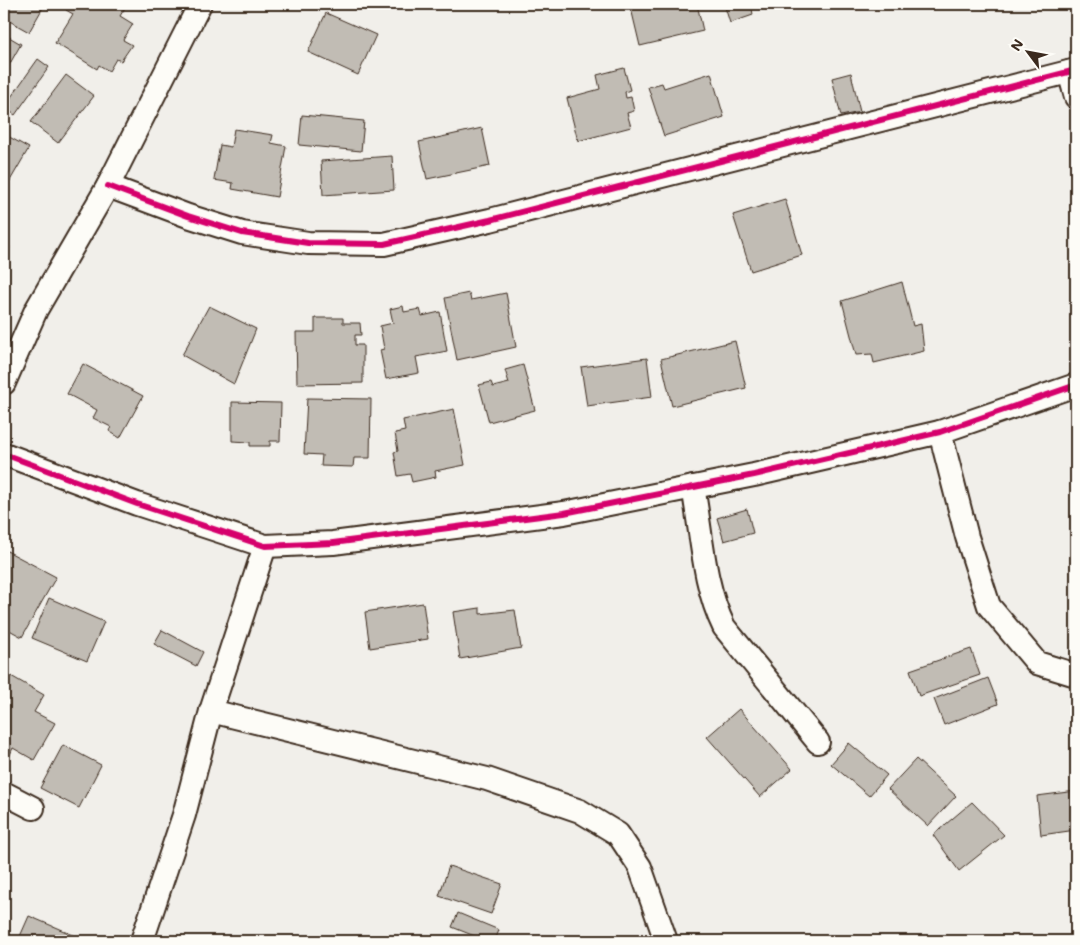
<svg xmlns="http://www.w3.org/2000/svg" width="1080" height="945" font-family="Mali,sans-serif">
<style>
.building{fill:#c1bcb4;stroke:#3b2a1e}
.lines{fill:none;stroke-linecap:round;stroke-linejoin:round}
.minor-casing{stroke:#3b2a1e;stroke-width:26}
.minor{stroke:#fdfcf7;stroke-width:22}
.cycleway-casing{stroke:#fdfcf7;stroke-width:9}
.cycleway{stroke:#d6006c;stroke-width:6}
</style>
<rect width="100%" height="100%" fill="#f1efea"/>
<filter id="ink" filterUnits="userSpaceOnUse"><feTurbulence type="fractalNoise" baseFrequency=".02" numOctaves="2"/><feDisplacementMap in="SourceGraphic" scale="10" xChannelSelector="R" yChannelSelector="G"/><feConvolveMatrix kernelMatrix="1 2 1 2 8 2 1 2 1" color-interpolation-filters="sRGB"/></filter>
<g filter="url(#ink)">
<g class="building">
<path d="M4 4H45L29 32 4 18Z"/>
<path d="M69 4H123L126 6 120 16 133 24 123 40 132 45 121 61 116 59 109 71 99 65 97 69 55 43 73 14 66 10Z"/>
<path d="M630 4H697L703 31 640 46Z"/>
<path d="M724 4H767L752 8 753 15 730 23Z"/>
<path d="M326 13 376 35 358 75 308 52Z"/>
<path d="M4 34 21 44 4 74Z"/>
<path d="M38 59 49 67 15 115 4 107Z"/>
<path d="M624 68 630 90 625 92 626 98 631 97 634 111 627 113 631 127 578 141 567 98 600 89 597 75Z"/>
<path d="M711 73 724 117 664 136 648 87 662 83 664 88Z"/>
<path d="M851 73 860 112 841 116 832 78Z"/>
<path d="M66 75 94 96 58 143 31 122Z"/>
<path d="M302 115 364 121 361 151 299 145Z"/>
<path d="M482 128 490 166 427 179 419 142Z"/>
<path d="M234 129 273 135 271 143 286 146 277 197 232 189 233 183 214 180 220 145 231 147Z"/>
<path d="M4 134 29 148 4 191Z"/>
<path d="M392 156 394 190 323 195 321 161Z"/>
<path d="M785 199 802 255 751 271 733 215Z"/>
<path d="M4 242 10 247 4 255Z"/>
<path d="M902 282 913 326 921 324 924 351 874 363 872 354 856 355 842 301Z"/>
<path d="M469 293 471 300 506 293 516 347 457 360 445 298Z"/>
<path d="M209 306 256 329 234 384 182 355Z"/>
<path d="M403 306 404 312 420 309 422 316 440 312 447 351 416 357 419 373 386 379 380 350 384 349 380 326 393 323 390 309Z"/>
<path d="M315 318H343V323H360L361 335H355V345H363V383L297 384 296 332H315Z"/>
<path d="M735 341 746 388 672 406 661 359Z"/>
<path d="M647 358 652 397 587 406 581 367Z"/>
<path d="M83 364 143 396 120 438 109 431 111 427 93 418 97 410 67 394Z"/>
<path d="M523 365 535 410 489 422 479 385 491 382 493 387 509 383 505 370Z"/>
<path d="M307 398 371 399 370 458H354L353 467 321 466 322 455 304 454Z"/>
<path d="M232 402 281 403 280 441H270V446H250V442L232 441Z"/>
<path d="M454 409 465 465 435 471 436 477 412 482 410 474 398 476 394 452 398 451 395 433 405 431 403 420Z"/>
<path d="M747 509 753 533 724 541 717 518Z"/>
<path d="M7 551 56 577 22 637 4 627V552Z"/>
<path d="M49 598 104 622 87 661 32 638Z"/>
<path d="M423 603 428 639 370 648 365 612Z"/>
<path d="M480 608V614L515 610 521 648 460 659 453 612Z"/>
<path d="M162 630 203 652 196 666 154 644Z"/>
<path d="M971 649 980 675 919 696 910 670Z"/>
<path d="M11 676 44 695 34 712 55 723 34 760 13 748 8 759 4 756V689Z"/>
<path d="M988 678 998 704 944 725 934 699Z"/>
<path d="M739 709 792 769 760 797 707 737Z"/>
<path d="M849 743 887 775 869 796 831 764Z"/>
<path d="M63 745 101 765 79 808 40 788Z"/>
<path d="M916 759 956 796 928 826 888 789Z"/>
<path d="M1076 791V830L1041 835 1037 796Z"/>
<path d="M972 802 1004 835 959 871 933 835Z"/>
<path d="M449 866 502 884 491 914 439 896Z"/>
<path d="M458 913 499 930 495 941H487L452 927Z"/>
<path d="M29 916 78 937 77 941H18Z"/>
</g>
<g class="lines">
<g class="minor-casing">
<g id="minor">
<path d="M1069 72 1076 97"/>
<path d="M108 186 188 216 242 233 308 243 384 244 490 220 1076 70"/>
<path d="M4 383 36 310 108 186 200 4"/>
<path d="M940 432 967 537 989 606 1037 663 1076 675"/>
<path d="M4 454 137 504 265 546 333 543 564 513 754 475 940 432 1076 385"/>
<path d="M693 487C702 535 703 584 724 627L818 742"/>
<path d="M211 711 487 779 580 811 618 834 640 867 666 941"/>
<path d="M4 793 33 808"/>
<path d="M142 941 184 815 211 711 265 546"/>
</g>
</g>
<use href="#minor" class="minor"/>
<g class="cycleway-casing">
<g id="cycleway">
<path d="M108 186 188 216 242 233 308 243 384 244 490 220 1076 70"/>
<path d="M4 454 137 504 265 546 333 543 564 513 754 475 940 432 1076 385"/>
</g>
</g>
<use href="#cycleway" class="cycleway"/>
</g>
</g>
<rect width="1080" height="945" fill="none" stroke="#fdfcf7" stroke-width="20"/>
<rect x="10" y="10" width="1060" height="925" fill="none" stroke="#3b2a1e" stroke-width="2" filter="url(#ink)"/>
<g transform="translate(1028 52) rotate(302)" stroke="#fdfcf7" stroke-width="4" paint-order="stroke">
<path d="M0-4L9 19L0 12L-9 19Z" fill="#3b2a1e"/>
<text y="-8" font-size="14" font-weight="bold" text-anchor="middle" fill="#3b2a1e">N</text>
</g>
</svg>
